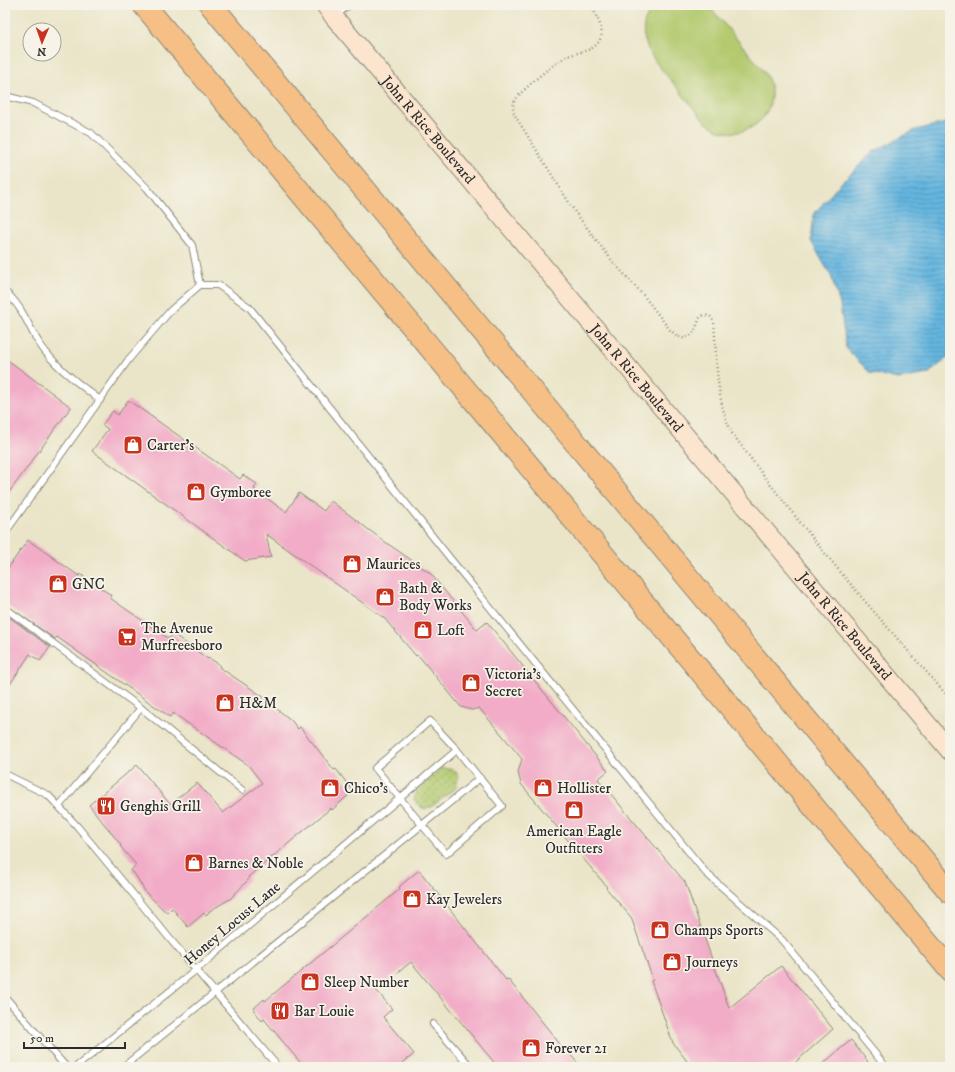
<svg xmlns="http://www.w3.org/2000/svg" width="955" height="1072" font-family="'IM FELL DW Pica',serif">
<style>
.grass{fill:url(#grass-dots);stroke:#6f7a4d}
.garden{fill:#b3ca6f;stroke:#6f7a4d}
.water{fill:url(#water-rules);stroke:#487086}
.building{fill:#f2acc7}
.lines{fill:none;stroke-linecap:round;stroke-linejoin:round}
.lane-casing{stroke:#8a887a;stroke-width:8}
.secondary-casing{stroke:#8a887a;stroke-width:20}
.highway-casing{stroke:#8a887a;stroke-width:24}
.path{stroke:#8a887a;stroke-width:2.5;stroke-dasharray:1 3;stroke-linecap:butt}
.lane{stroke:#fff;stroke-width:6}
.secondary{stroke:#fbe5cf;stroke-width:18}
.highway{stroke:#f5bf86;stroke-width:22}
.labels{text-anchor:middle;stroke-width:3.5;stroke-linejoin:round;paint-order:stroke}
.street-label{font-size:15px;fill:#2b2b2b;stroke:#f7f3e8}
.poi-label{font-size:15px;fill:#2b2b2b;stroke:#f7f3e8;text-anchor:start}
</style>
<defs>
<pattern id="grass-dots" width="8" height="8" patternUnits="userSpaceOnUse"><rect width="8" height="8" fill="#b3ca6f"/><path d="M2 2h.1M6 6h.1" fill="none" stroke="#92a45b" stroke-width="1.8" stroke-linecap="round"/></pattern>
<pattern id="water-rules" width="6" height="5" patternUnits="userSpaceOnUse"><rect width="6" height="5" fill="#65b6e0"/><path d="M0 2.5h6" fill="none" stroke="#5394b6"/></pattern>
</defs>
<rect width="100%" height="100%" fill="#f7f3e8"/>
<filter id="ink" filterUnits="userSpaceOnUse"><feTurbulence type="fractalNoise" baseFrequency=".025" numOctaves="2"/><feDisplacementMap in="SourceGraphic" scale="8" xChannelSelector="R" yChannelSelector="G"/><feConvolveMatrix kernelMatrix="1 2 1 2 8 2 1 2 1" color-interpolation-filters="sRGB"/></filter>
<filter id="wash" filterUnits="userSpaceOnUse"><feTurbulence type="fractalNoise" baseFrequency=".012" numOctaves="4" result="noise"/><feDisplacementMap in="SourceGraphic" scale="16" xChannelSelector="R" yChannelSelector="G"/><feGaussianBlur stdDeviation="0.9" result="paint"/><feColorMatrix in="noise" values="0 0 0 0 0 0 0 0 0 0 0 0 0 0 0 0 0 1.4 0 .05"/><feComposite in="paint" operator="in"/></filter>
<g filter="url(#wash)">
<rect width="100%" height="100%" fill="#eae5c8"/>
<path class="grass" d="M443 767 444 769 451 768 456 772 459 777 456 783 458 786 430 808 428 806 426 809C419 807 417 805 414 798L417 793 415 790Z"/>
<path class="garden" d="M656 5H707L709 6 762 69C767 76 771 83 771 92 773 121 741 141 716 129 712 127 709 124 705 122 695 109 684 97 674 84 655 62 627 32 656 5Z"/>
<path class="water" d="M950 122V356L928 374 898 379 870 373 846 348 840 304 831 276 811 241 814 214 839 185 873 152 915 130Z"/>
<g id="blocks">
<g class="building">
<path d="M5 358 71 407 5 498Z"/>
<path d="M128 400 240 479 243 475 257 484 254 489 286 512 299 493 324 511 331 501 381 539 430 573 477 630 487 622 608 771 598 779 685 882 729 1008 781 966 833 1029 790 1067H681L687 1061 673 1043 651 981 653 980 631 917 606 888 607 887 521 784 518 772 522 759 503 736 479 708 472 710 461 707 418 655 416 656 384 618 266 534 271 557 245 561 92 451 108 429 102 425 113 411 118 415Z"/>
<path d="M28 540 79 576 80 574 111 595 110 598 169 639 173 634 208 659 209 658 220 665 219 667 274 704 273 706 291 720 298 729 300 727 334 770 336 769 353 791 332 810 331 808 248 877 249 879 230 899 211 910 206 915 204 913 188 927 172 908 167 913 146 893 136 876 131 870 136 865 120 846 121 845 89 805 137 765 170 804 197 783 223 813 262 783 248 765 173 713 170 717 57 637 55 639 5 604V572Z"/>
<path d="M5 614 50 647 40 661 30 654 5 692Z"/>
<path d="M419 870 506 980 508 979 567 1053 568 1052 581 1067H498L411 962 376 990 392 1009 383 1017 414 1054 398 1067H304L264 1019 262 1021 253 1009 264 999 265 1001 400 889 399 887Z"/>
<path d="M851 1040 868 1062 863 1067H819Z"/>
</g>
</g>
</g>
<g filter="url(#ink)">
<use href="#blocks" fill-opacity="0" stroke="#8a887a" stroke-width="1"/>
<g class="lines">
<g class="lane-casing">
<g id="lane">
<path d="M534 5H538"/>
<path d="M335 16 349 5"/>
<path d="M5 96 33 103 91 133 147 188 192 245 200 285"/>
<path d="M5 292C22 305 28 326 39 343 55 367 78 383 100 400"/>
<path d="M5 533 129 359 171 310 200 285H218L249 307 453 562 706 873 782 940 886 1067"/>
<path d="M5 608 141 708"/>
<path d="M430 721 457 750 502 806 446 854 375 768Z"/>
<path d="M5 774 48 795 77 826 170 939 278 1067"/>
<path d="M59 806 141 708 242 790"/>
<path d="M5 997 66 1067"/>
<path d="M433 1024 471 1067"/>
<path d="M76 1067 196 970 457 750"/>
<path d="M123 1067 480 778"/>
</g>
</g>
<g class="secondary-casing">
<g id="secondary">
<path id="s1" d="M325 5 334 17 950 751"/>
</g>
</g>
<g class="highway-casing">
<g id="highway">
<path d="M144 5 950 970"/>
<path d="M211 5 950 892"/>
</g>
</g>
<path class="path" d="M591 5C595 14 604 27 601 37 596 52 580 51 568 56 556 61 523 89 516 99 512 104 513 108 514 114L575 212 613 262 644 296 670 330 677 336 683 338 689 337 694 332 700 318 704 315 710 316 714 322C717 359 715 399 732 433 783 503 838 571 896 637 914 658 932 678 950 699"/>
<use href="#lane" class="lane"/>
<use href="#secondary" class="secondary"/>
<use href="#highway" class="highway"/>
</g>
</g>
<defs>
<g id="shop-square" transform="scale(1)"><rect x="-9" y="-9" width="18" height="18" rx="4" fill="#c8321e" stroke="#f7f3e8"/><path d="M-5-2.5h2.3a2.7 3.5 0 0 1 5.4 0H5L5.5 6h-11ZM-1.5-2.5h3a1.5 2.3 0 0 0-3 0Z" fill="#fff"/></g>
<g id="supermarket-square" transform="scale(1)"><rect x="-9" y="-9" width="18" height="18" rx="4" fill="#c8321e" stroke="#f7f3e8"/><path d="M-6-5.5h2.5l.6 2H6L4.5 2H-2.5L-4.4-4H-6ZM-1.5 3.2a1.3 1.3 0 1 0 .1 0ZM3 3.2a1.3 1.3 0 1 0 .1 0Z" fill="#fff"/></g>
<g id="restaurant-square" transform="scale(1)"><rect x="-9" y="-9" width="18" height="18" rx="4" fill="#c8321e" stroke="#f7f3e8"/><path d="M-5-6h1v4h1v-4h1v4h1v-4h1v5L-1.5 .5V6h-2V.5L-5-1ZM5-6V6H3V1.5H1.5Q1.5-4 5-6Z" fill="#fff"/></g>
</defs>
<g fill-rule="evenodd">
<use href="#shop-square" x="133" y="445"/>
<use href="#shop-square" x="196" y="492"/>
<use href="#shop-square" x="352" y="564"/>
<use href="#shop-square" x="58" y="584"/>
<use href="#shop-square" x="385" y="597"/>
<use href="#shop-square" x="423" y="630"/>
<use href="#supermarket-square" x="127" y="637"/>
<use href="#shop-square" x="471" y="683"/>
<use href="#shop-square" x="225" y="703"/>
<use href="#shop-square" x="330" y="788"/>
<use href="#shop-square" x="543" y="788"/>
<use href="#restaurant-square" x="106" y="806"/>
<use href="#shop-square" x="574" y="810"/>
<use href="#shop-square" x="194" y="863"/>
<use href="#shop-square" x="412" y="899"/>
<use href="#shop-square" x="660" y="930"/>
<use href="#shop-square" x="672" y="962"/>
<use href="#shop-square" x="310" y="982"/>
<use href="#restaurant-square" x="280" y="1011"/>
<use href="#shop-square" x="531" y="1048"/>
</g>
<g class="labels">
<g class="street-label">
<text dy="5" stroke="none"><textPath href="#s1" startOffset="162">John R Rice Boulevard</textPath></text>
<text dy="5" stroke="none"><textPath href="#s1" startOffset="486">John R Rice Boulevard</textPath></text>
<text dy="5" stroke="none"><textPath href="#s1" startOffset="810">John R Rice Boulevard</textPath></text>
<text transform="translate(232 923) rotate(-40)" y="5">Honey Locust Lane</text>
</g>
<g class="poi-label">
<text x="147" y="450">Carter's</text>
<text x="210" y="497">Gymboree</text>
<text x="366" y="569">Maurices</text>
<text x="72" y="589">GNC</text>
<text x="399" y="593">Bath &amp;<tspan x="399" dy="17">Body Works</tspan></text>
<text x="141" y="633">The Avenue<tspan x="141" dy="17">Murfreesboro</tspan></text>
<text x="437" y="635">Loft</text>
<text x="485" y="679">Victoria's<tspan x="485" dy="17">Secret</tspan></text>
<text x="239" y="708">H&amp;M</text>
<text x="344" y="793">Chico's</text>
<text x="557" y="793">Hollister</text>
<text x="120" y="811">Genghis Grill</text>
<text x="574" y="836" text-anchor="middle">American Eagle<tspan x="574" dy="17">Outfitters</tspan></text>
<text x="208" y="868">Barnes &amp; Noble</text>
<text x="426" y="904">Kay Jewelers</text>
<text x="674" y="935">Champs Sports</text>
<text x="686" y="967">Journeys</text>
<text x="324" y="987">Sleep Number</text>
<text x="294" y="1016">Bar Louie</text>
<text x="545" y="1053">Forever 21</text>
</g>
</g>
<rect width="955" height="1072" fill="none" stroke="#f7f3e8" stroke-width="20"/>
<g transform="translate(42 42) rotate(182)"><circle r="19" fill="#f7f3e8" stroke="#a5a39c"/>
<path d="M0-3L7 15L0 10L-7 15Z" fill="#c8321e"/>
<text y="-6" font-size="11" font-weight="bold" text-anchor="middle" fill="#2b2b2b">N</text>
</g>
<path d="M24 1042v6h101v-6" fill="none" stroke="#2b2b2b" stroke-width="2"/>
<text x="30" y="1042" font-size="12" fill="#2b2b2b" stroke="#f7f3e8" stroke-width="3" paint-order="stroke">50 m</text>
</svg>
